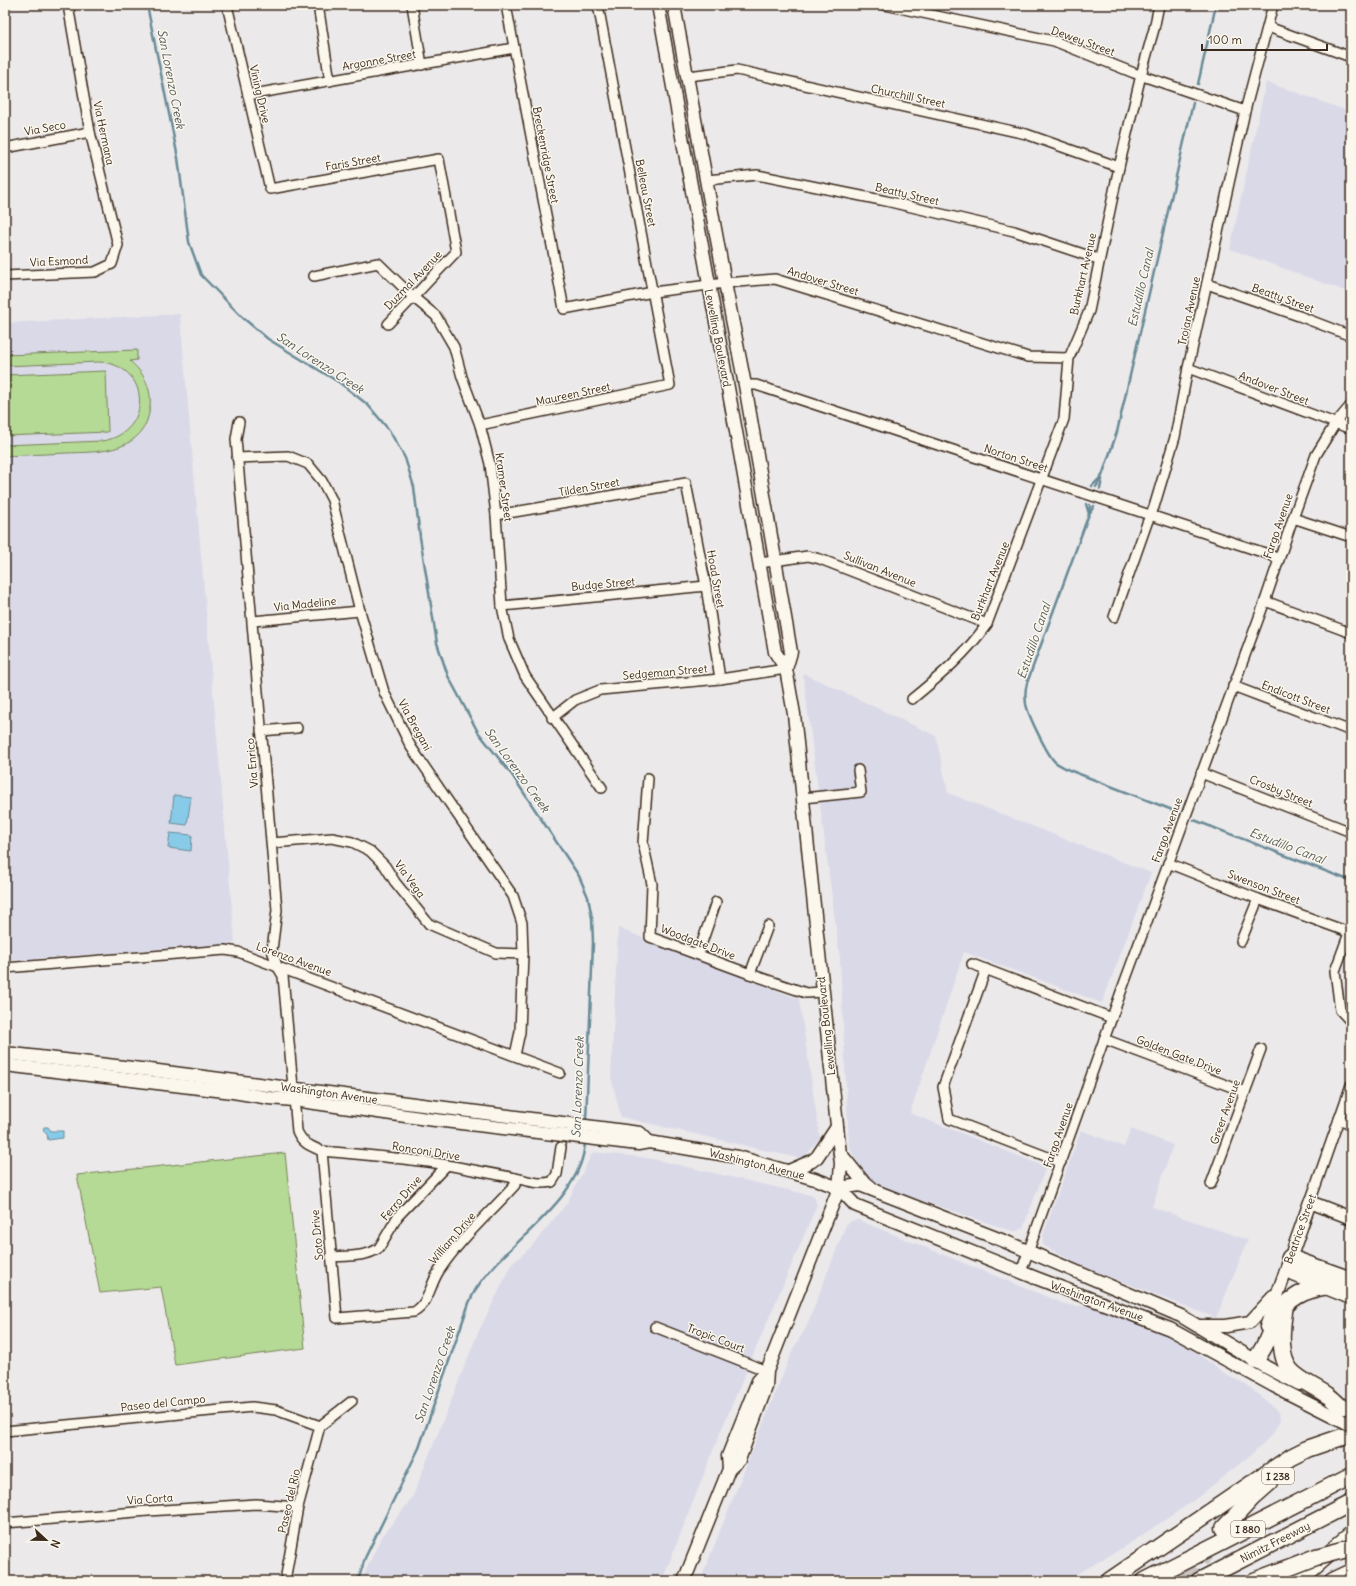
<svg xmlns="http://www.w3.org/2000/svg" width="1356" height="1586" font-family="Delius,sans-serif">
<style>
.built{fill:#dad9e8}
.green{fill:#b5da95;stroke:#78825a}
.water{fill:#87cbe8;stroke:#698b97}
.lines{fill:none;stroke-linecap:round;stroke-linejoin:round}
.stream{stroke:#698b97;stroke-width:2.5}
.highway-tunnel{stroke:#c9c3c1;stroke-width:16;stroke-dasharray:16 8;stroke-linecap:butt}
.street-casing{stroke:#3b2a1e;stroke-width:12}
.secondary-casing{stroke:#3b2a1e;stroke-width:15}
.highway-casing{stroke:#3b2a1e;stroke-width:19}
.street{stroke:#fbf7ec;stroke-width:9}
.secondary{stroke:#fbf7ec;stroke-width:12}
.highway{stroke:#fbf7ec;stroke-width:16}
.highway-bridge-casing{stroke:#3b2a1e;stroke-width:19;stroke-linecap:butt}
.highway-bridge{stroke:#fbf7ec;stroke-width:16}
.labels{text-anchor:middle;stroke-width:3;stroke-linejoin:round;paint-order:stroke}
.shield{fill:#fbf7ec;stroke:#75685c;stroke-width:1}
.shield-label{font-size:10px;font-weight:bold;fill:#3b2a1e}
.street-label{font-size:11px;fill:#3b2a1e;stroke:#fbf7ec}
.water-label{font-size:12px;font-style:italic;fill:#525a5b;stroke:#fbf7ec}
</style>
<rect width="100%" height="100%" fill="#ece9ea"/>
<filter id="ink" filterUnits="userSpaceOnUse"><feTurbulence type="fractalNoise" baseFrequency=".025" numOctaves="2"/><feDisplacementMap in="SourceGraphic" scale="8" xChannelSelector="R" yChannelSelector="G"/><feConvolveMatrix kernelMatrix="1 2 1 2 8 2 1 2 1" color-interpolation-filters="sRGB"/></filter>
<g filter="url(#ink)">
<g class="built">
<path d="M1266 82 1351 112V293L1230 249Z"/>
<path d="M180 314 235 943 5 961V323Z"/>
<path d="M803 673 936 736 948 793 1151 873 1102 1003 964 952 910 1113 1046 1167 1023 1228 1017 1231H1012L868 1182 849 1147 840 959Z"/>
<path d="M618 928 799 999 820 1138 803 1159 621 1117 611 1077Z"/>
<path d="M1131 1129 1173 1145 1152 1207 1248 1240 1216 1318 1079 1265 1043 1245V1235L1081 1130 1124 1147Z"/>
<path d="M593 1152 648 1158 814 1196 817 1205 720 1433 662 1581H361L381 1538 412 1498 477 1335 512 1264 531 1247 567 1203Z"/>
<path d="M858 1220 1062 1303 1074 1306H1091L1164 1334 1191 1349 1228 1376 1246 1384 1279 1412 1280 1421 1272 1435 1247 1458 1193 1501 1126 1546 1065 1581H700L793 1349 806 1328 846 1225 851 1221Z"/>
</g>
<g class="green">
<path d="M137 350V360L130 361C144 373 152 388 150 407 145 453 101 452 66 453 46 454 25 455 5 456V445L102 441C154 433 151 364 99 362L5 366V355Z"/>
<path d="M106 371 108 432 5 436V375Z"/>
<path d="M285 1153 305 1348 175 1365 161 1287 100 1293 77 1175Z"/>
</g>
<g class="water">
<path d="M174 795 191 797 187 825 171 823Z"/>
<path d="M170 833 192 835 191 851 168 848Z"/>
<path d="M44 1127H48L51 1131H63V1138L48 1140 47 1134 43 1131Z"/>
</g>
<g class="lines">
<g class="stream">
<path d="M147 5 178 158 189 242 201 275 242 317 268 339 340 383 368 405 389 430 405 458 414 487 420 537 437 643 448 676 478 732 512 775 579 876 588 897 592 918 593 942 586 1122"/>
<path d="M1198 84 1216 5"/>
<path d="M1092 486 1102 476 1117 432 1193 103"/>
<path d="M1096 487 1100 480"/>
<path d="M1100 489 1102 479"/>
<path d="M1086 504 1089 514 1027 683C1025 690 1025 697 1026 704 1028 715 1047 754 1055 762 1059 765 1064 767 1069 770L1175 811"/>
<path d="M1089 512 1090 505"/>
<path d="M1089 514 1094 506"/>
<path d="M1194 820 1351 881"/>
<path d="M358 1581 365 1558 419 1448 469 1303C472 1297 474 1291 478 1286 508 1241 583 1200 585 1141"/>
</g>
<path class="highway-tunnel" d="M1187 1581 1211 1545"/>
<g class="street-casing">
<g id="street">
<path d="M227 5 270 189 439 159 456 252 388 324"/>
<path d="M318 5 330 81"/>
<path d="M412 5 422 65"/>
<path d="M506 5 564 309 653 292 725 283 775 279 1028 357 1069 358"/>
<path d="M885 5 1054 41 1134 73 1245 111"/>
<path d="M1268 27 1351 57"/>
<path d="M688 76 737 70 1026 134 1119 167"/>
<path d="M248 95 514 48"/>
<path d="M5 148 90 132"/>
<path d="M707 180 757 175 886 201 1014 231 1098 259"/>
<path d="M5 276 95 272 112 264 118 245 90 132 68 5"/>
<path d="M314 276 378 263 413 297 436 316 454 347 462 377 480 425 490 464 496 515 502 606 509 639 525 676 602 788"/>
<path d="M1207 284 1299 316 1351 336"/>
<path d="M1188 368 1351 429"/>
<path d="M745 385H756L1268 554 1279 559"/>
<path d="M239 422 236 439 277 910 272 950 277 966 283 976 297 1131C302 1143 310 1146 322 1151 364 1155 406 1158 447 1165 468 1169 489 1173 510 1177 527 1180 535 1185 552 1182L557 1174 561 1147"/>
<path d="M480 425 670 385 598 5"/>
<path d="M237 458 288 456 308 464 322 481 332 500 360 611 384 692 411 747 513 896 522 923 523 954 520 1032 515 1055"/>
<path d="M496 515 686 483 706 586 720 679"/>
<path d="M1293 518 1351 537"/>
<path d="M760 563 808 556 820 559 987 624"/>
<path d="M1265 601 1351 633"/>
<path d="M502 606 706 586"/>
<path d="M1114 617 1147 523 1154 507 1175 437 1188 368 1245 111 1273 5"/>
<path d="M253 621 360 611"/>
<path d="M1233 686 1351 731"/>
<path d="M912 699C940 676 966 654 987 624L1064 419 1069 358 1089 311 1119 167 1141 75 1154 29 1159 5"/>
<path d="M552 718 575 700 600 690 720 679 786 669"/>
<path d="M261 731 297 728"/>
<path d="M1201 773 1351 832"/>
<path d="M648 778 643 843 652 884 650 937 750 974 806 993 822 992"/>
<path d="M803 798 861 792 858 770"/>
<path d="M272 843 332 838 352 842 370 851 385 866 395 882 429 924 496 953 523 954"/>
<path d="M1168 863 1258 899 1351 933"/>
<path d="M1349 933 1335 971 1340 1010 1351 1022"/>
<path d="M1241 941 1258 899"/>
<path d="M698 954 716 902"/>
<path d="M972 964 1112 1018"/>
<path d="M5 968 225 950 238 952 560 1073"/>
<path d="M986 969 943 1087 949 1119 1061 1162"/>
<path d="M750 974 768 926"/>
<path d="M1104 1039 1245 1092"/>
<path d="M1339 1119 1351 1124"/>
<path d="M322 1151 337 1318 414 1312C429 1304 430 1284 439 1271 460 1239 490 1213 515 1185V1178"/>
<path d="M1211 1184 1261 1049"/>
<path d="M1310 1202 1351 1085"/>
<path d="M331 1257C346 1256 367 1257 379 1248L398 1216 447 1165"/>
<path d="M1021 1272 1121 992 1265 601 1293 518 1316 455 1335 424 1351 405"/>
<path d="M655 1327 767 1371"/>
<path d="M320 1426 352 1401"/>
<path d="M5 1431 252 1407 276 1410 320 1426"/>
<path d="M5 1523 148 1511 256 1504 298 1507"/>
<path d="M285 1581 298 1507 320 1426"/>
</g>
</g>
<g class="secondary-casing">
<g id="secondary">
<path d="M658 5C697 221 738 436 775 652L786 669"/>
<path d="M674 5 725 283 745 385 791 652 786 669 794 714 841 1164 839 1188 767 1371 766 1387 739 1460 729 1469"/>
<path d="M5 1053 158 1071 640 1133 649 1142"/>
<path d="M5 1065 233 1092 269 1098 294 1100 427 1119 638 1144 649 1142 738 1157 815 1179 839 1188 860 1185 1004 1241 1181 1316 1266 1367 1299 1384"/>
<path d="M840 1153 861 1179 872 1188"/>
<path d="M789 1171 812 1161 817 1157 837 1127"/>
<path d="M839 1188 855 1205 1036 1278 1170 1329 1274 1386 1351 1425"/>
<path d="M1200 1326H1226L1250 1322 1273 1297"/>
<path d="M1266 1327 1310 1202 1351 1218"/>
<path d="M684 1581 729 1469 728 1456 758 1381 767 1371"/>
</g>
</g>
<g class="highway-casing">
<g id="highway">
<path d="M1290 1258 1294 1273 1351 1296"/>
<path d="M1290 1258 1351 1280"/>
<path d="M1285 1305C1282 1323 1277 1356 1291 1371 1300 1381 1316 1387 1327 1395 1332 1398 1336 1403 1341 1407"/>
<path d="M1255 1360C1266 1348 1269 1333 1276 1319 1287 1297 1306 1289 1329 1286"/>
<path d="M1224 1528 1252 1498 1270 1482"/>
<path d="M1109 1581 1291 1457 1307 1449 1342 1437"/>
<path d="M1145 1581 1351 1476"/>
<path d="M1199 1581 1351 1503"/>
<path d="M1254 1581 1267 1576"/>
<path d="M1297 1581 1323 1558 1351 1535"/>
<path d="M1332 1581 1351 1572"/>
</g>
</g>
<use href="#street" class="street"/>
<use href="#secondary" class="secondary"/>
<use href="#highway" class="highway"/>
<g class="highway-bridge-casing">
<path id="highway-bridge" d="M1267 1576 1316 1557 1351 1548"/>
</g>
<use href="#highway-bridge" class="highway-bridge"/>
</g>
</g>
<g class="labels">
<g class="shield">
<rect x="1262" y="1468" width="32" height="16" rx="3"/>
<rect x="1231" y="1521" width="34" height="16" rx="3"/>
</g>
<g class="shield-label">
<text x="1278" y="1480">I 238</text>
<text x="1248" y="1533">I 880</text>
</g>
<g class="street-label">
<text transform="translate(1083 41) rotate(20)" y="4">Dewey Street</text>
<text transform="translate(379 60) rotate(-10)" y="4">Argonne Street</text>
<text transform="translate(260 94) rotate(77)" y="4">Vining Drive</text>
<text transform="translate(908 96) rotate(12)" y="4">Churchill Street</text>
<text transform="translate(45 128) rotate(-10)" y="4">Via Seco</text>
<text transform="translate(104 133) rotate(78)" y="4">Via Hermana</text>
<text transform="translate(546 155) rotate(79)" y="4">Breckenridge Street</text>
<text transform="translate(353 162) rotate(-10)" y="4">Faris Street</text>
<text transform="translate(646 193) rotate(79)" y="4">Belleau Street</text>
<text transform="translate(907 194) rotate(13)" y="4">Beatty Street</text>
<text transform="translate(59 261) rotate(-3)" y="4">Via Esmond</text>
<text transform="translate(1083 274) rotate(-77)" y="4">Burkhart Avenue</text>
<text transform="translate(413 280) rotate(-46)" y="4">Duzmal Avenue</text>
<text transform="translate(823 281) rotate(17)" y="4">Andover Street</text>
<text transform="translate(1283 298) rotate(20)" y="4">Beatty Street</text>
<text transform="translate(1189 311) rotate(-78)" y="4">Trojan Avenue</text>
<text transform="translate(718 338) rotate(79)" y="4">Lewelling Boulevard</text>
<text transform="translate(1274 388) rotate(21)" y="4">Andover Street</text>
<text transform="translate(573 394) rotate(-12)" y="4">Maureen Street</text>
<text transform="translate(1016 458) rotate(18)" y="4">Norton Street</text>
<text transform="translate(504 487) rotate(82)" y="4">Kramer Street</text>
<text transform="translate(589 487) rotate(-10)" y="4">Tilden Street</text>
<text transform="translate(1278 526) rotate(-71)" y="4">Fargo Avenue</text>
<text transform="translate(880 569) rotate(22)" y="4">Sullivan Avenue</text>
<text transform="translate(716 579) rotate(80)" y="4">Hoad Street</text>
<text transform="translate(990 581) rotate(-68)" y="4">Burkhart Avenue</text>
<text transform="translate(603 584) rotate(-5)" y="4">Budge Street</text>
<text transform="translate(305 604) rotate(-6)" y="4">Via Madeline</text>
<text transform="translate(665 672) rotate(-5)" y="4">Sedgeman Street</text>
<text transform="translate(1296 697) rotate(21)" y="4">Endicott Street</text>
<text transform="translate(415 725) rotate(61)" y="4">Via Bregani</text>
<text transform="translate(252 763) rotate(-95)" y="4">Via Enrico</text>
<text transform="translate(1281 791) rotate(22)" y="4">Crosby Street</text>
<text transform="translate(1167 830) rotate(-70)" y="4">Fargo Avenue</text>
<text transform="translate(410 879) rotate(54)" y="4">Via Vega</text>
<text transform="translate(1264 887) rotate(21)" y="4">Swenson Street</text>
<text transform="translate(698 942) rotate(21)" y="4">Woodgate Drive</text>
<text transform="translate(294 959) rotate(20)" y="4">Lorenzo Avenue</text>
<text transform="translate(826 1026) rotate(-96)" y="4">Lewelling Boulevard</text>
<text transform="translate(1179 1055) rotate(21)" y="4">Golden Gate Drive</text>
<text transform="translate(329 1093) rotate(8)" y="4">Washington Avenue</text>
<text transform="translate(1225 1112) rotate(-70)" y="4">Greer Avenue</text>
<text transform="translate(1058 1135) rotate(-71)" y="4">Fargo Avenue</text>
<text transform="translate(426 1151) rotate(9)" y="4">Ronconi Drive</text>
<text transform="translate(757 1164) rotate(14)" y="4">Washington Avenue</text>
<text transform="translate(401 1198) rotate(-49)" y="4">Ferro Drive</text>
<text transform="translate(1300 1229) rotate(-70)" y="4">Beatrice Street</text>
<text transform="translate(317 1235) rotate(-95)" y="4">Soto Drive</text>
<text transform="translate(452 1238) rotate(-49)" y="4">William Drive</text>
<text transform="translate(1097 1301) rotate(20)" y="4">Washington Avenue</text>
<text transform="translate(716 1338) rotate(21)" y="4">Tropic Court</text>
<text transform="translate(163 1403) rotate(-6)" y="4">Paseo del Campo</text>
<text transform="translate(150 1499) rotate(-4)" y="4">Via Corta</text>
<text transform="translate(289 1501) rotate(-77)" y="4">Paseo del Rio</text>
<text transform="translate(1275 1542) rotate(-27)" y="4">Nimitz Freeway</text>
</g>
<g class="water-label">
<text transform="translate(171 79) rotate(79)" y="4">San Lorenzo Creek</text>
<text transform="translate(1141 288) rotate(-77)" y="4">Estudillo Canal</text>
<text transform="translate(320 363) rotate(33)" y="4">San Lorenzo Creek</text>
<text transform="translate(1034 641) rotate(-71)" y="4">Estudillo Canal</text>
<text transform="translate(517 770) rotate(54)" y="4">San Lorenzo Creek</text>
<text transform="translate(1287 846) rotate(21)" y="4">Estudillo Canal</text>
<text transform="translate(578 1087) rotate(-88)" y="4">San Lorenzo Creek</text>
<text transform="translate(435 1375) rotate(-71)" y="4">San Lorenzo Creek</text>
</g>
</g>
<rect width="1356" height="1586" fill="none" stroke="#fbf7ec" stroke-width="20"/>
<rect x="10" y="10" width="1336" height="1566" fill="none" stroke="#3b2a1e" stroke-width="1.5" filter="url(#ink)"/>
<g transform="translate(46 1540) rotate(112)" stroke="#fbf7ec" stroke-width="3" paint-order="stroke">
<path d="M0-3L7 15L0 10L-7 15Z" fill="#3b2a1e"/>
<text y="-6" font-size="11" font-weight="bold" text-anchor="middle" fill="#3b2a1e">N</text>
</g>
<path d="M1202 44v6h125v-6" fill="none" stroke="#3b2a1e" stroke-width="2"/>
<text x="1208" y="44" font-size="12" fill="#3b2a1e" stroke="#fbf7ec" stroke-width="3" paint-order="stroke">100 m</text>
</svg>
